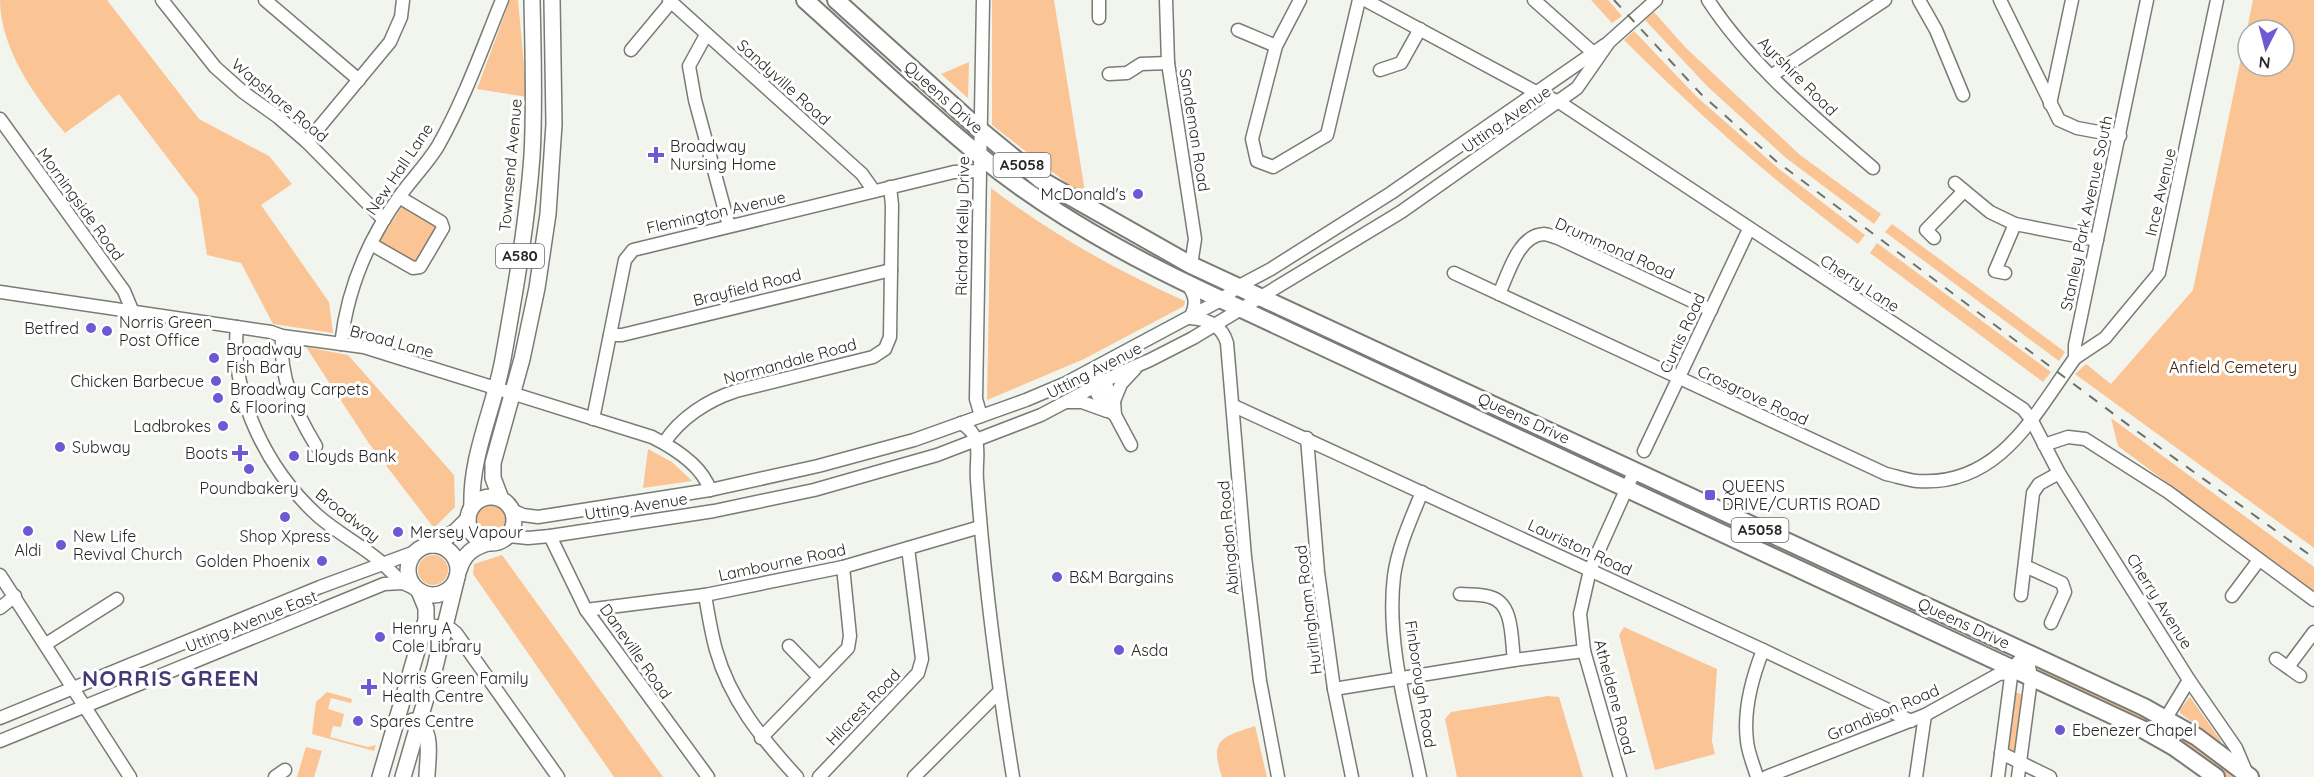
<svg xmlns="http://www.w3.org/2000/svg" width="2314" height="777" font-family="Quicksand,sans-serif">
<style>
.green{fill:#fbc495;fill-rule:evenodd}
.lines{fill:none;stroke-linecap:round;stroke-linejoin:round}
.minor-casing{stroke:#797c75;stroke-width:15}
.major-casing{stroke:#797c75;stroke-width:18}
.highway-casing{stroke:#797c75;stroke-width:20}
.minor{stroke:#fff;stroke-width:12}
.major{stroke:#fff;stroke-width:15}
.highway{stroke:#fff;stroke-width:16}
.rail{stroke:#6e706c;stroke-width:2;stroke-dasharray:10 10;stroke-linecap:butt}
.poi-dot{fill:#6c59d3;stroke:#fff;stroke-width:2}
.labels{text-anchor:middle;stroke-width:6;stroke-linejoin:round;paint-order:stroke}
.shield{fill:#fff;stroke:#686967;stroke-width:1.5}
.shield-label{font-size:15px;font-weight:bold;fill:#272926}
.street-label{font-size:16px;fill:#272926;stroke:#fff}
.poi-label{font-size:16px;fill:#272926;stroke:#fff;text-anchor:start}
.park-label{font-size:16px;fill:#3f250c;stroke:#fff}
.district-label{font-size:22px;font-weight:bold;letter-spacing:1.5px;fill:#423b78;stroke:#fff}
</style>
<rect width="100%" height="100%" fill="#f2f5ee"/>
<g class="green">
<path d="M0 0H107L199 119 269 156 292 184 261 205 329 302 333 333 273 324 241 263 207 255 198 198 119 94 65 133C35 97 0 48 0 0Z"/>
<path d="M510 0H518L527 97 477 89Z"/>
<path d="M992 0H1054L1086 198 992 125Z"/>
<path d="M1591 0H1608L1622 16 1612 23Z"/>
<path d="M2253 0H2314V548L2075 374 2086 364 2111 384 2193 290ZM2248 30H2284V66H2248Z"/>
<path d="M1654 12 1685 47 1800 155 1881 214 1874 224 1786 158 1708 87 1645 20Z"/>
<path d="M1634 31 1697 97 1779 169 1865 235 1858 244C1774 182 1698 114 1624 40Z"/>
<path d="M969 62 968 98 941 74Z"/>
<path d="M991 188C1050 233 1117 271 1185 301L1184 306 1084 359 987 400Z"/>
<path d="M403 205 435 225 436 232 419 261 413 262 379 242Z"/>
<path d="M1892 224 2065 352 2059 361 1885 232Z"/>
<path d="M1877 243 2051 372 2043 382 1870 253Z"/>
<path d="M306 347 348 355 454 475 455 507 434 528 368 442Z"/>
<path d="M2111 418 2314 567V592L2118 446Z"/>
<path d="M648 449 672 462 692 481 643 488Z"/>
<circle cx="491" cy="521" r="15"/>
<circle cx="433" cy="570" r="15"/>
<path d="M502 555 663 777H614L473 574 474 564Z"/>
<path d="M1624 627 1717 669 1712 741 1715 754 1655 770 1619 635Z"/>
<path d="M2040 666 2165 723 2244 777H2225L2194 754 2038 675Z"/>
<path d="M327 692 352 699 351 703 331 698 328 709 344 714 341 727 333 726 330 737 368 747 376 745 374 751 312 734 316 702Z"/>
<path d="M2014 692 2024 695 2016 754 2006 751Z"/>
<path d="M1548 696 1559 697 1583 777H1457L1445 719 1451 712Z"/>
<path d="M2190 697 2221 741 2220 743 2180 713V709Z"/>
<path d="M1255 726 1267 777H1222C1209 739 1222 737 1255 726Z"/>
<path d="M306 747 322 751 314 777H297Z"/>
</g>
<g class="lines">
<g class="minor-casing">
<g id="minor">
<path d="M162 0 215 67 243 92 278 117 307 142 384 220"/>
<path d="M265 0 359 80"/>
<path d="M669 0 862 174 874 191"/>
<path d="M1166 0 1168 63 1195 239 1191 265"/>
<path d="M1300 0 1276 46 1252 139 1257 161 1273 167 1327 135 1359 0"/>
<path d="M1365 0 1536 92 1559 102 2023 409 2031 419 2059 473 2189 680 2236 748 2247 774"/>
<path d="M1534 0 1598 57"/>
<path d="M1708 0C1751 66 1814 117 1873 168"/>
<path d="M1919 0 1936 30 1963 95"/>
<path d="M2000 0 2059 120 2077 128 2120 136"/>
<path d="M1099 18V0"/>
<path d="M1238 30 1276 46"/>
<path d="M706 35 689 66 695 100 729 226"/>
<path d="M631 50 671 2"/>
<path d="M1380 70 1401 63 1420 29"/>
<path d="M1109 74 1127 73 1141 64 1168 63"/>
<path d="M1771 76 1885 0"/>
<path d="M2050 104 2072 0"/>
<path d="M0 119 124 291 132 310"/>
<path d="M307 142 390 42 401 17 403 0"/>
<path d="M1955 183 1990 212 2015 224 2097 240"/>
<path d="M1934 238 1926 230 1964 191"/>
<path d="M371 244 413 268 420 267 443 228 441 222 399 197"/>
<path d="M1454 273 1886 474C1896 476 1907 480 1917 481 1999 487 2034 415 2075 358V345L2147 0"/>
<path d="M2005 273 1995 271 2015 224"/>
<path d="M1187 284C1196 295 1197 305 1190 318 1207 319 1222 325 1227 343L1245 557 1260 681 1278 777"/>
<path d="M0 292 271 332 282 336 364 347 652 437C674 448 702 465 710 490"/>
<path d="M1499 294C1508 275 1518 235 1544 234 1548 234 1553 237 1558 238L1711 310"/>
<path d="M237 327C230 396 267 469 317 515 335 531 357 543 376 558 385 565 394 575 403 583"/>
<path d="M610 335H622L891 270"/>
<path d="M282 336C279 378 295 411 316 446"/>
<path d="M341 344C347 291 368 240 399 197 411 180 427 164 438 146 464 100 482 49 502 0"/>
<path d="M2075 358 2105 338 2159 273 2217 0"/>
<path d="M1099 376 1104 381 1114 401 1115 415 1131 445"/>
<path d="M1093 380C1095 393 1104 409 1115 415"/>
<path d="M1114 401 1121 384 1135 369"/>
<path d="M1068 402H1082L1107 411"/>
<path d="M1234 406 1763 650 1911 721"/>
<path d="M981 416 976 399 983 0"/>
<path d="M593 419 625 260 633 250 954 172 979 171"/>
<path d="M961 423C985 437 975 456 977 480 984 579 997 678 1013 777"/>
<path d="M1307 438 1318 572 1334 689 1352 777"/>
<path d="M664 443C680 418 708 400 736 391L873 357 885 349 890 337 892 205 890 187"/>
<path d="M2044 445 2068 437 2085 439 2168 492 2314 600"/>
<path d="M1644 451 1749 229"/>
<path d="M512 510 523 515 538 517 710 490 818 466 914 440 1026 400 1064 384 1221 300 1239 286 1271 269 1391 193 1605 45"/>
<path d="M508 536 528 538 550 536 714 511 814 490 937 455 1041 415 1120 373 1150 360 1193 338 1401 212 1577 88 1609 42 1656 0"/>
<path d="M550 536 586 610 708 777"/>
<path d="M2025 566 2062 583 2065 592 2051 623"/>
<path d="M0 575 130 777"/>
<path d="M1460 594C1470 595 1481 594 1490 597 1514 603 1511 639 1514 660"/>
<path d="M705 595C708 613 711 632 716 650 730 700 762 739 797 777"/>
<path d="M2021 595 2033 493 2039 484 2059 473"/>
<path d="M2232 596 2259 560"/>
<path d="M0 608 15 596"/>
<path d="M586 610 705 595 843 567 980 527"/>
<path d="M425 624 451 629 456 633 558 777"/>
<path d="M46 644 117 599"/>
<path d="M789 646 819 677"/>
<path d="M2276 659 2300 676"/>
<path d="M2288 667 2314 632"/>
<path d="M1334 689 1514 660 1584 651"/>
<path d="M0 718 320 587 415 552"/>
<path d="M2166 718 2189 680"/>
<path d="M761 738 848 648 850 636 843 567"/>
<path d="M0 741 384 584 403 583 416 589"/>
<path d="M2001 753 2050 777"/>
<path d="M275 777 285 770"/>
<path d="M819 777 918 673 922 659 908 548"/>
<path d="M914 777 999 692"/>
<path d="M1420 777C1407 712 1386 642 1394 576 1398 547 1411 519 1422 492"/>
<path d="M1620 777 1584 651 1580 614 1590 570 1635 470"/>
<path d="M1757 777C1754 766 1748 753 1747 741 1743 710 1752 678 1763 650"/>
<path d="M1766 777 1925 715 1999 674 2011 673"/>
<path d="M1916 777 1925 715"/>
<path d="M1998 777 2012 669 2027 652"/>
<path d="M2018 777 2031 679 2027 652"/>
</g>
</g>
<g class="major-casing">
<g id="major">
<circle cx="491" cy="520" r="23"/>
<path d="M501 499 493 478V463L522 359 537 288 548 214 554 124 552 0"/>
<path d="M472 507C470 456 494 409 503 359 515 292 527 224 532 156 535 104 533 52 532 0"/>
<circle cx="433" cy="570" r="25"/>
<path d="M433 545 455 532 468 519"/>
<path d="M459 570C464 554 472 548 488 543"/>
<path d="M413 721C435 728 427 759 427 777"/>
<path d="M380 777 426 620V608L419 591"/>
<path d="M403 777 435 667 457 577"/>
</g>
</g>
<g class="highway-casing">
<g id="highway">
<path d="M805 0C863 52 919 106 979 155 1046 211 1126 255 1205 292L2144 730 2174 747 2216 777"/>
<path d="M836 0 980 130 1041 180 1191 265 2144 707 2197 737 2250 777"/>
</g>
</g>
<use href="#minor" class="minor"/>
<use href="#major" class="major"/>
<use href="#highway" class="highway"/>
<path class="rail" d="M1614 0 1701 94 1776 161 2131 427 2314 558"/>
</g>
<g class="poi-dot">
<path d="M653 146h6v6h6v6h-6v6h-6v-6h-6v-6h6z"/>
<circle cx="1138" cy="194" r="6"/>
<circle cx="91" cy="328" r="6"/>
<circle cx="107" cy="331" r="6"/>
<circle cx="214" cy="358" r="6"/>
<circle cx="216" cy="381" r="6"/>
<circle cx="218" cy="398" r="6"/>
<circle cx="223" cy="426" r="6"/>
<circle cx="60" cy="447" r="6"/>
<path d="M237 444h6v6h6v6h-6v6h-6v-6h-6v-6h6z"/>
<circle cx="294" cy="456" r="6"/>
<circle cx="249" cy="469" r="6"/>
<rect x="1704" y="489" width="12" height="12" rx="3"/>
<circle cx="285" cy="517" r="6"/>
<circle cx="28" cy="531" r="6"/>
<circle cx="398" cy="532" r="6"/>
<circle cx="61" cy="545" r="6"/>
<circle cx="322" cy="561" r="6"/>
<circle cx="1057" cy="577" r="6"/>
<circle cx="380" cy="637" r="6"/>
<circle cx="1119" cy="650" r="6"/>
<path d="M366 678h6v6h6v6h-6v6h-6v-6h-6v-6h6z"/>
<circle cx="358" cy="721" r="6"/>
<circle cx="2060" cy="730" r="6"/>
</g>
<g class="labels">
<g class="shield">
<rect x="993.5" y="153" width="57" height="24" rx="4.5"/>
<rect x="496" y="244" width="48" height="24" rx="4.5"/>
<rect x="1731.5" y="518" width="57" height="24" rx="4.5"/>
</g>
<g class="shield-label">
<text x="1022" y="170">A5058</text>
<text x="520" y="261">A580</text>
<text x="1760" y="535">A5058</text>
</g>
<g class="street-label">
<text transform="translate(1798 76) rotate(45)" y="6">Ayrshire Road</text>
<text transform="translate(784 82) rotate(42)" y="6">Sandyville Road</text>
<text transform="translate(944 97) rotate(42)" y="6">Queens Drive</text>
<text transform="translate(280 100) rotate(40)" y="6">Wapshare Road</text>
<text transform="translate(1506 119) rotate(-35)" y="6">Utting Avenue</text>
<text transform="translate(1195 130) rotate(81)" y="6">Sandeman Road</text>
<text transform="translate(510 165) rotate(-85)" y="6">Townsend Avenue</text>
<text transform="translate(399 169) rotate(-56)" y="6">New Hall Lane</text>
<text transform="translate(2160 192) rotate(-77)" y="6">Ince Avenue</text>
<text transform="translate(81 204) rotate(54)" y="6">Morningside Road</text>
<text transform="translate(716 212) rotate(-13)" y="6">Flemington Avenue</text>
<text transform="translate(2086 213) rotate(-78)" y="6">Stanley Park Avenue South</text>
<text transform="translate(962 226) rotate(-89)" y="6">Richard Kelly Drive</text>
<text transform="translate(1615 248) rotate(24)" y="6">Drummond Road</text>
<text transform="translate(1860 283) rotate(33)" y="6">Cherry Lane</text>
<text transform="translate(747 287) rotate(-14)" y="6">Brayfield Road</text>
<text transform="translate(1682 333) rotate(-65)" y="6">Curtis Road</text>
<text transform="translate(392 341) rotate(15)" y="6">Broad Lane</text>
<text transform="translate(790 361) rotate(-15)" y="6">Normandale Road</text>
<text transform="translate(1094 370) rotate(-27)" y="6">Utting Avenue</text>
<text transform="translate(1753 395) rotate(25)" y="6">Crosgrove Road</text>
<text transform="translate(1524 418) rotate(25)" y="6">Queens Drive</text>
<text transform="translate(636 506) rotate(-9)" y="6">Utting Avenue</text>
<text transform="translate(348 515) rotate(38)" y="6">Broadway</text>
<text transform="translate(1228 538) rotate(-95)" y="6">Abingdon Road</text>
<text transform="translate(1580 547) rotate(25)" y="6">Lauriston Road</text>
<text transform="translate(782 562) rotate(-12)" y="6">Lambourne Road</text>
<text transform="translate(2160 601) rotate(58)" y="6">Cherry Avenue</text>
<text transform="translate(1308 610) rotate(-97)" y="6">Hurlingham Road</text>
<text transform="translate(251 621) rotate(-22)" y="6">Utting Avenue East</text>
<text transform="translate(1964 623) rotate(25)" y="6">Queens Drive</text>
<text transform="translate(636 651) rotate(55)" y="6">Daneville Road</text>
<text transform="translate(1421 684) rotate(81)" y="6">Finborough Road</text>
<text transform="translate(1615 697) rotate(75)" y="6">Atheldene Road</text>
<text transform="translate(863 707) rotate(-46)" y="6">Hilcrest Road</text>
<text transform="translate(1883 712) rotate(-23)" y="6">Grandison Road</text>
</g>
<g class="poi-label">
<text x="670" y="152">Broadway<tspan x="670" dy="18">Nursing Home</tspan></text>
<text x="1126" y="200" text-anchor="end">McDonald's</text>
<text x="119" y="328">Norris Green<tspan x="119" dy="18">Post Office</tspan></text>
<text x="79" y="334" text-anchor="end">Betfred</text>
<text x="226" y="355">Broadway<tspan x="226" dy="18">Fish Bar</tspan></text>
<text x="204" y="387" text-anchor="end">Chicken Barbecue</text>
<text x="230" y="395">Broadway Carpets<tspan x="230" dy="18">&amp; Flooring</tspan></text>
<text x="211" y="432" text-anchor="end">Ladbrokes</text>
<text x="72" y="453">Subway</text>
<text x="228" y="459" text-anchor="end">Boots</text>
<text x="306" y="462">Lloyds Bank</text>
<text x="1722" y="492">QUEENS<tspan x="1722" dy="18">DRIVE/CURTIS ROAD</tspan></text>
<text x="249" y="494" text-anchor="middle">Poundbakery</text>
<text x="410" y="538">Mersey Vapour</text>
<text x="73" y="542">New Life<tspan x="73" dy="18">Revival Church</tspan></text>
<text x="285" y="542" text-anchor="middle">Shop Xpress</text>
<text x="28" y="556" text-anchor="middle">Aldi</text>
<text x="310" y="567" text-anchor="end">Golden Phoenix</text>
<text x="1069" y="583">B&amp;M Bargains</text>
<text x="392" y="634">Henry A<tspan x="392" dy="18">Cole Library</tspan></text>
<text x="1131" y="656">Asda</text>
<text x="382" y="684">Norris Green Family<tspan x="382" dy="18">Health Centre</tspan></text>
<text x="370" y="727">Spares Centre</text>
<text x="2072" y="736">Ebenezer Chapel</text>
</g>
<g class="park-label">
<text x="2233" y="373">Anfield Cemetery</text>
</g>
<g class="district-label">
<text x="171" y="686">NORRIS GREEN</text>
</g>
</g>
<g transform="translate(2266 48) rotate(186)"><circle r="28" fill="#ffffff" stroke="#a9a9a8" stroke-width="1.5"/>
<path d="M0-4.5L10 22L0 15L-10 22Z" fill="#6c59d3"/>
<text y="-9" font-size="16" font-weight="bold" text-anchor="middle" fill="#272926">N</text>
</g>
</svg>
